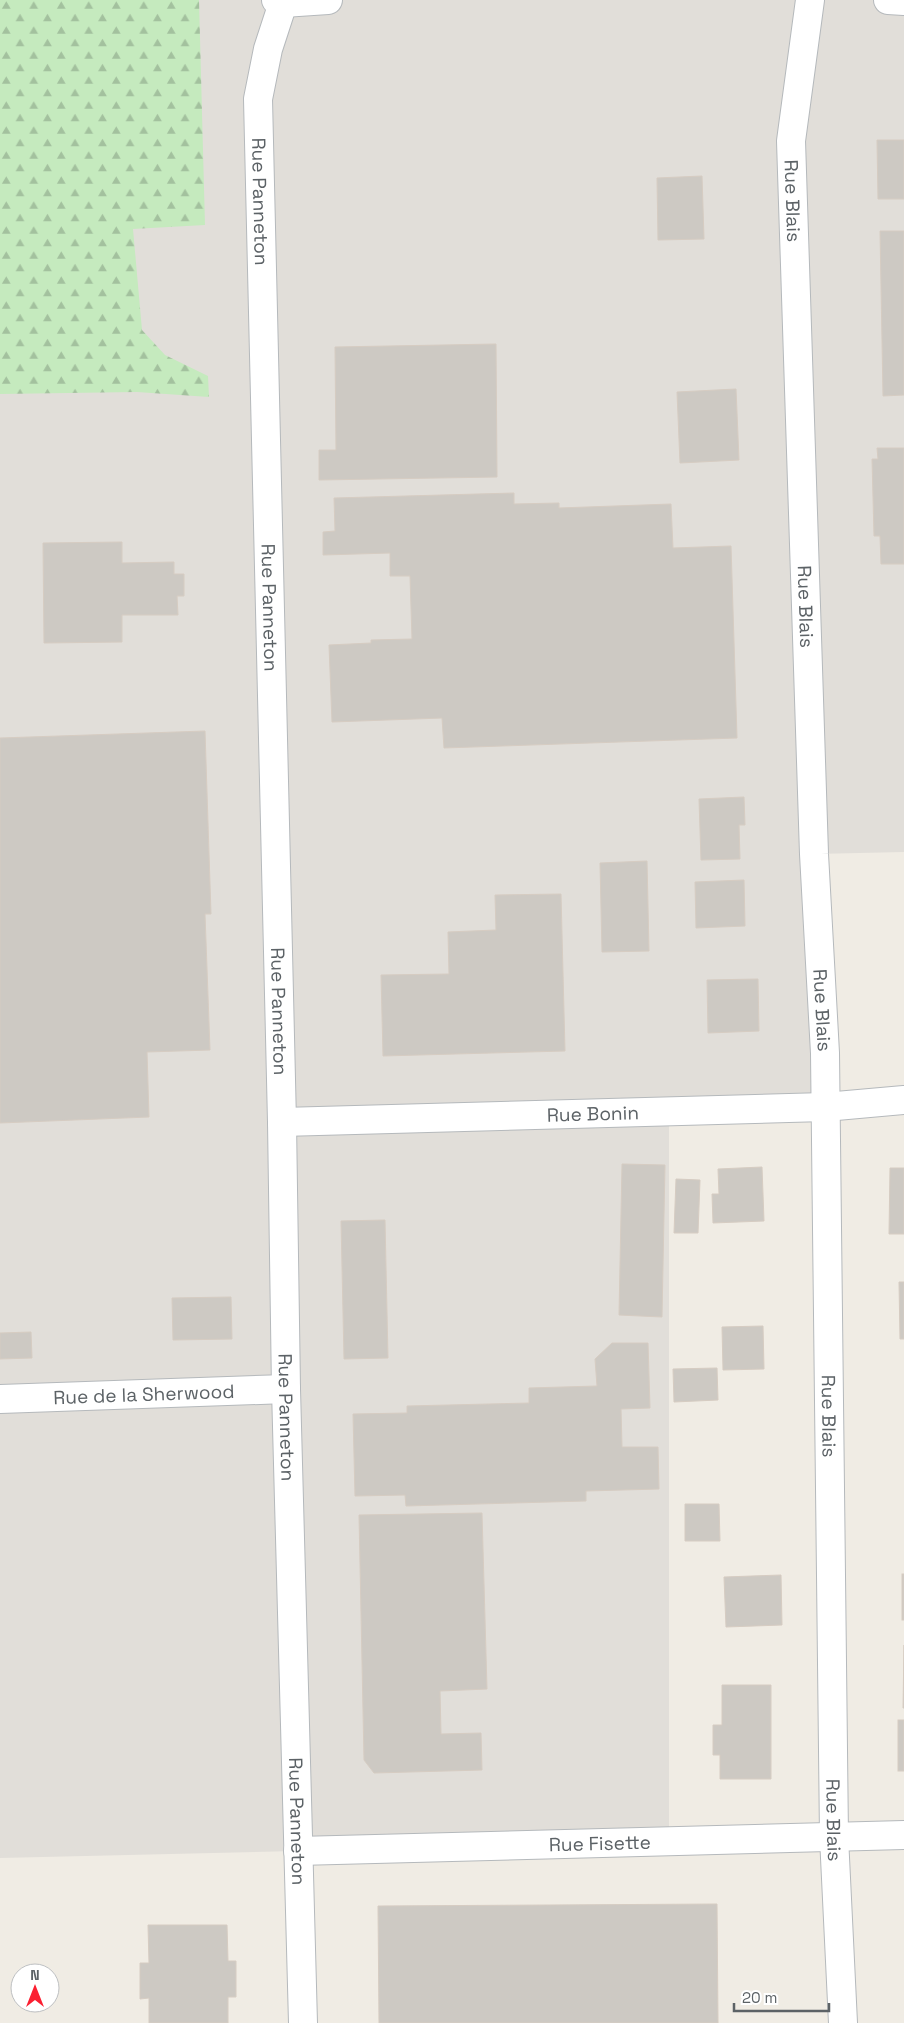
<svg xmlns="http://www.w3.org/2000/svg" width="904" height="2023" font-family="'Space Grotesk',sans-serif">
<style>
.industrial{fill:#e1ded9}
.forest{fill:url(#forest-firs)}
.building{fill:#cdc9c3;stroke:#d6ccc2}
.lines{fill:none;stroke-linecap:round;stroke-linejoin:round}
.minor-casing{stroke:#b5b9bc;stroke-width:30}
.minor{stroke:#fff;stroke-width:28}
.labels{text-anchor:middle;stroke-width:4.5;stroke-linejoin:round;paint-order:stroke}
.street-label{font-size:19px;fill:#5c6266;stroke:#fff}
</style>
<defs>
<pattern id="forest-firs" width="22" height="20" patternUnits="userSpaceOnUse" patternTransform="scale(1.25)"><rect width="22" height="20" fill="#c5eabe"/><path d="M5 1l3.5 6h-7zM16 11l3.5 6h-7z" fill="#a3c19e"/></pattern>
</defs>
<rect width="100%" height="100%" fill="#f0ece4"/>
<path class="industrial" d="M0 0H904V852L815 854 825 1107 669 1113V1842L0 1858Z"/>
<path class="forest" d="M0 0H199L205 225 133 229 142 330 165 355 208 376 209 397 137 392 0 394Z"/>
<g class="building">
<path d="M877 140H904V199H878Z"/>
<path d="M702 176 704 239 658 240 657 178Z"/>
<path d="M880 231H904V395L883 396Z"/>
<path d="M496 344 497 477 319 480V450H336L335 347Z"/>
<path d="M736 389 739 460 680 463 677 392Z"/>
<path d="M877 448H904V564H881L880 536H874L872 459H878Z"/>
<path d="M514 493V504L559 503V508L671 504 673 548 731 546 737 738 444 748 442 718 332 722 329 645 371 643V640L412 639 410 576H390V553L323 555V532L335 531 334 498Z"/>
<path d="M122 542V563L174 562V574H184V596H177L178 615H122V642L44 643 43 543Z"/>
<path d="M205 731 211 914H205L210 1050 147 1052 149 1117 0 1123V738Z"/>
<path d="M744 797 745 825H739L740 859 701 860 699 799Z"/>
<path d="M647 861 649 951 602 952 600 863Z"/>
<path d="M744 880 745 926 696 928 695 882Z"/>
<path d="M561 894 565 1051 383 1056 381 975 449 974 448 932 496 930 495 895Z"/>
<path d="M758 979 759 1031 708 1033 707 980Z"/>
<path d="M622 1164 665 1165 662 1317 619 1315Z"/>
<path d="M762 1167 764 1221 713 1223 712 1194H719L718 1169Z"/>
<path d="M890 1168H904V1234H889Z"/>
<path d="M676 1179 700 1180 698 1233H674Z"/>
<path d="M385 1220 388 1358 344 1359 341 1221Z"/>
<path d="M899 1282H904V1339H900Z"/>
<path d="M231 1297 232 1339 173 1340 172 1298Z"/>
<path d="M763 1326 764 1369 723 1370 722 1327Z"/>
<path d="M31 1332 32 1358 0 1359V1333Z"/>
<path d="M612 1343H648L650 1408 621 1409 622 1447H658L659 1489 586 1491V1501L406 1506 405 1495 355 1496 353 1414 407 1413V1406L529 1403V1388L597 1386 595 1359Z"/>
<path d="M717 1368 718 1400 674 1402 673 1369Z"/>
<path d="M685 1504H719L720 1541H685Z"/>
<path d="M482 1513 487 1689 440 1691 441 1734 481 1733 482 1770 374 1773 364 1760 359 1515Z"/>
<rect x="902" y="1574" width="2" height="46"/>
<path d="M781 1575 782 1625 726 1627 724 1577Z"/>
<path d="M904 1645V1708H903Z"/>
<path d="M722 1685H771V1779H720V1755H713V1725H722Z"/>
<rect x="898" y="1720" width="6" height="51"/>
<path d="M717 1904 718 2023H379L378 1906Z"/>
<path d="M148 1925H227L228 1961H236V1997H228V2023H149V1998L140 1999V1963H149Z"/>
</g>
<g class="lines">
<g class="minor-casing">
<g id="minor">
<path d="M276 0 283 3 328 0"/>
<path id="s1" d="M810 0 791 141 814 854 825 1053 834 1837 843 2023"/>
<path d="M888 0 904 1"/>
<path id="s2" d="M283 3 268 49 258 99 282 1122 286 1389 303 2023"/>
<path id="s3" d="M282 1122 825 1107 904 1100"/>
<path id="s4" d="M0 1399 286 1389"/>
<path id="s5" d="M298 1851 904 1835"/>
</g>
</g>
<use href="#minor" class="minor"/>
</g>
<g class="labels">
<g class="street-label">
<text dy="7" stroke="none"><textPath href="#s1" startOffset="202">Rue Blais</textPath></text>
<text dy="7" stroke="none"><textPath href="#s2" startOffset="202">Rue Panneton</textPath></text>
<text dy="7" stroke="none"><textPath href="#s1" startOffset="608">Rue Blais</textPath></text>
<text dy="7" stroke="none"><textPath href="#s2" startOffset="608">Rue Panneton</textPath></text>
<text dy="7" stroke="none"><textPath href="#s2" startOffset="1012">Rue Panneton</textPath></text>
<text dy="7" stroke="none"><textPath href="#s1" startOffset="1012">Rue Blais</textPath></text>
<text dy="7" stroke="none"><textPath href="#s3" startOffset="311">Rue Bonin</textPath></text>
<text dy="7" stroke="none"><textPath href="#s4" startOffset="144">Rue de la Sherwood</textPath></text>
<text dy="7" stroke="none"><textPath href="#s2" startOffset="1418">Rue Panneton</textPath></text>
<text dy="7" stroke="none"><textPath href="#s1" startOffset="1418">Rue Blais</textPath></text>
<text dy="7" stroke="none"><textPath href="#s2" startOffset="1822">Rue Panneton</textPath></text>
<text dy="7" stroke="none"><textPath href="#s1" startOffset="1822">Rue Blais</textPath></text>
<text dy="7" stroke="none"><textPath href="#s5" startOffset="302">Rue Fisette</textPath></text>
</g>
</g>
<g transform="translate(35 1988)"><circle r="24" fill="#ffffff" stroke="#bec0c2"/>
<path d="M0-4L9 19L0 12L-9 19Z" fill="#fb1f31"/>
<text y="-8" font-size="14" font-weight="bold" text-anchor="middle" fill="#5c6266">N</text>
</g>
<path d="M734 2003v8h95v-8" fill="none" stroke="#5c6266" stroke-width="2.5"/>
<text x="742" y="2003" font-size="15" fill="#5c6266" stroke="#ffffff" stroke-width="4" paint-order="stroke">20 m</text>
</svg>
